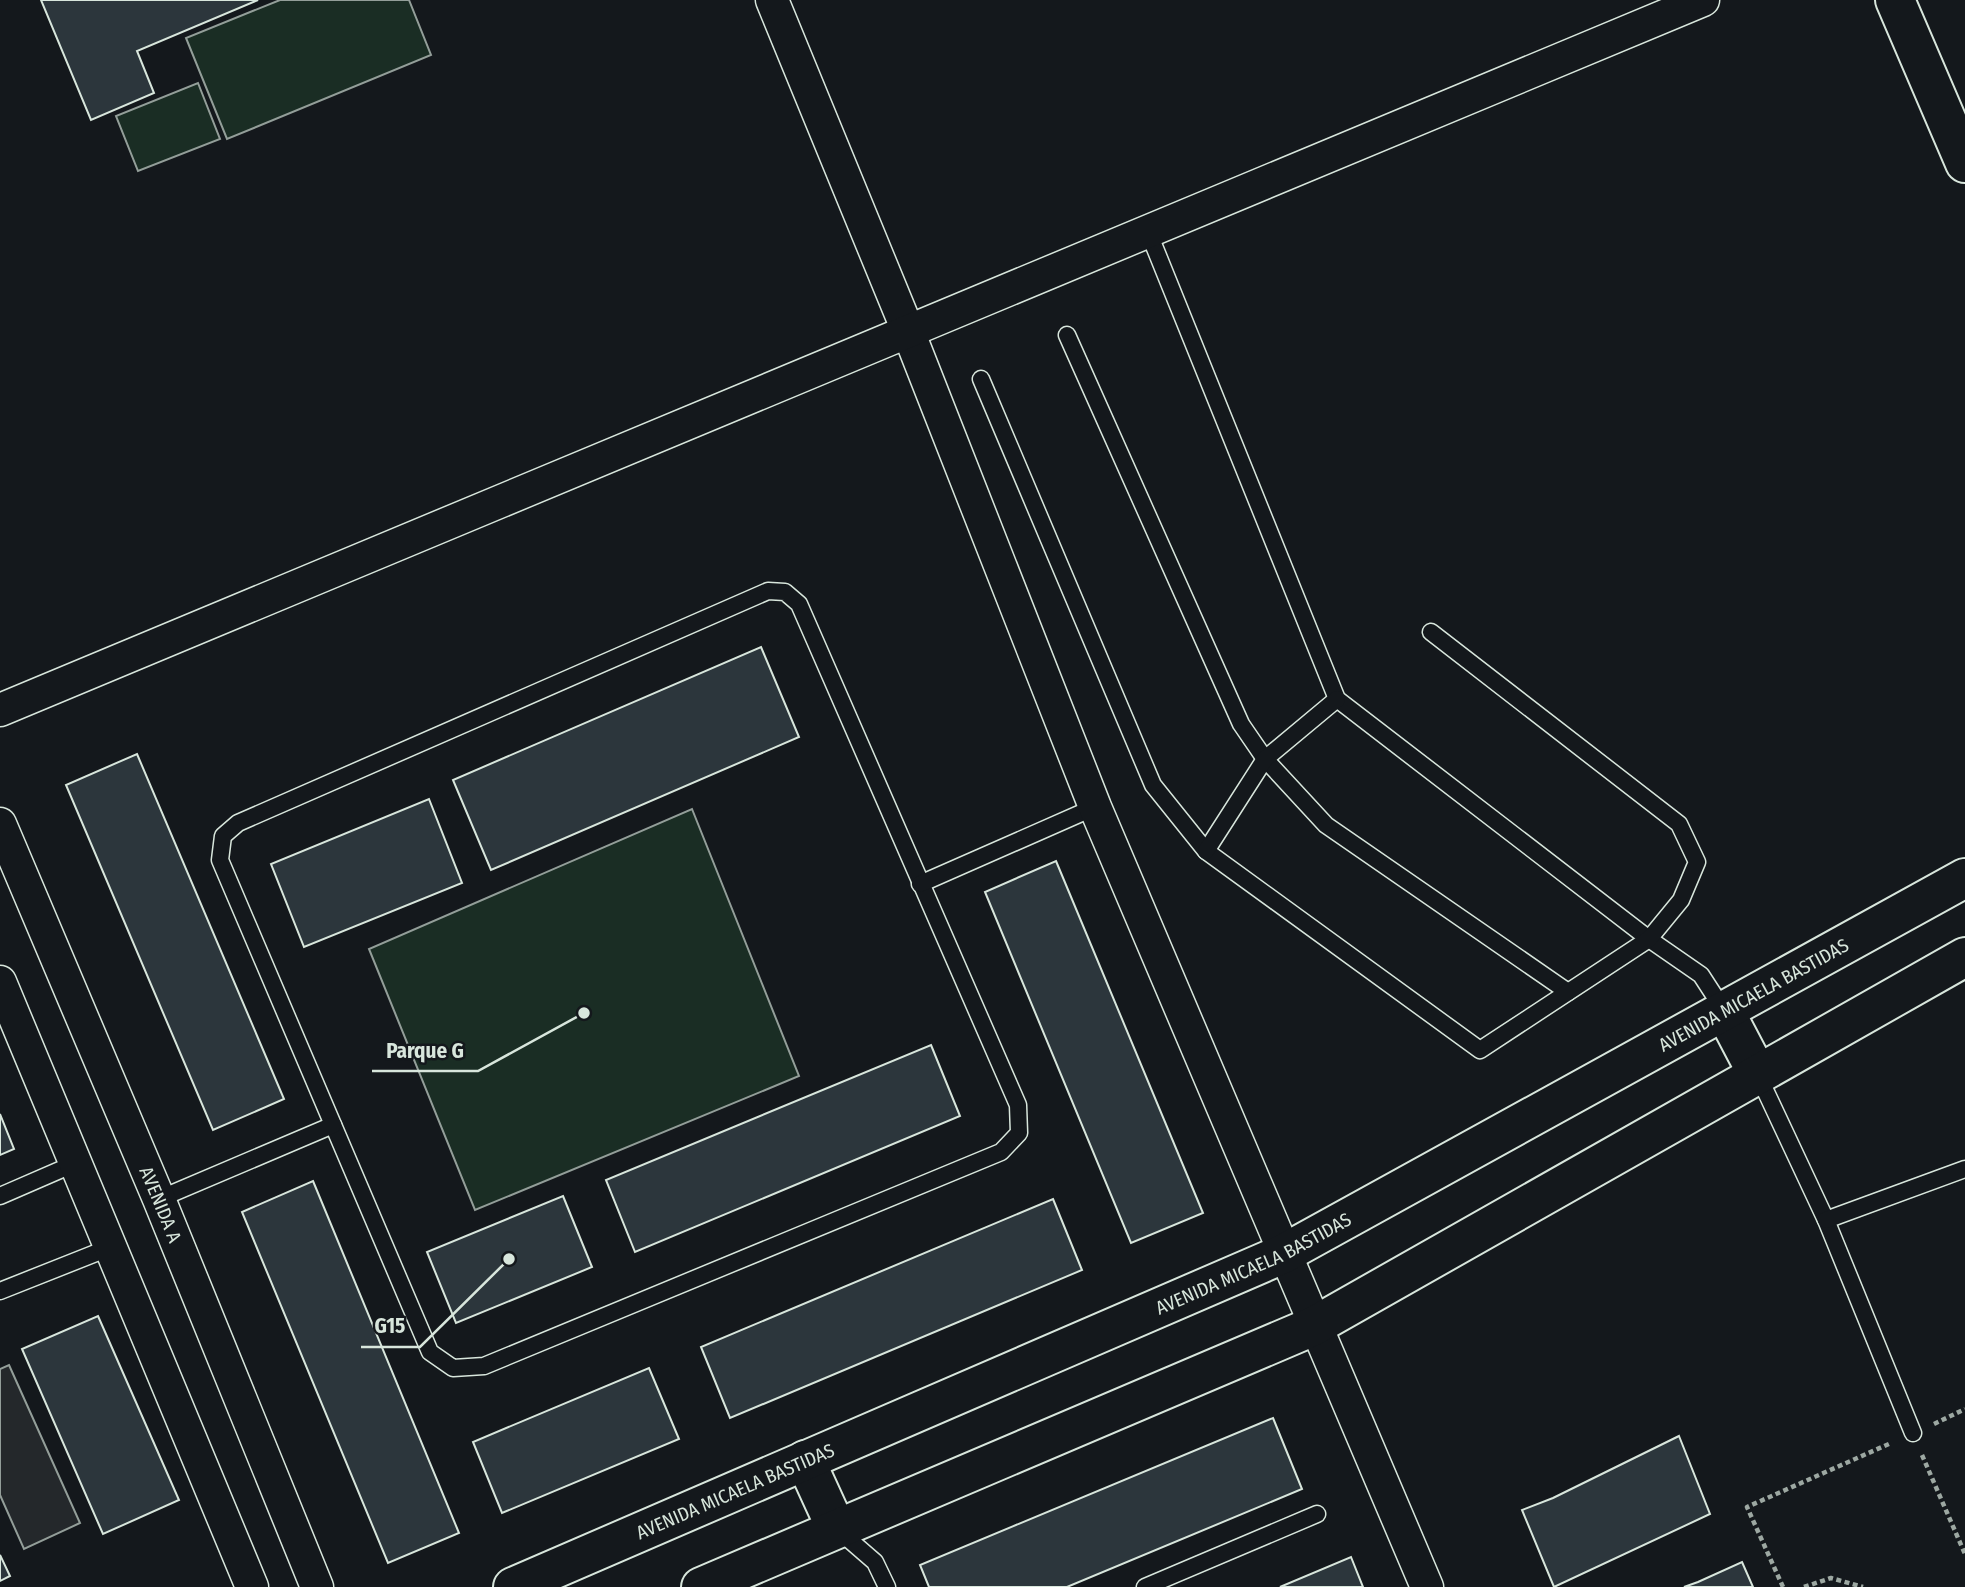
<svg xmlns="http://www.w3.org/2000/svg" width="1965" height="1587" font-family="'Fira Sans Condensed',sans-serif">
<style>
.green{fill:#1a2d24;stroke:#939e99;stroke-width:2}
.parking{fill:#24282b;stroke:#939e99;stroke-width:2}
.building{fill:#2c363c;stroke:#d8e6dc;stroke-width:2}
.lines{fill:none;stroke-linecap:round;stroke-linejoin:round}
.service-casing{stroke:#d8e6dc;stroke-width:19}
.minor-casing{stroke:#d8e6dc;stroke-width:35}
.tertiary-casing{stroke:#d8e6dc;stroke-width:42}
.secondary-casing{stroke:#d8e6dc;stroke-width:42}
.path{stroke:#9da8a2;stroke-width:4.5;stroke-dasharray:5 3.5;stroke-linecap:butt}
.service{stroke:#14181c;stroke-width:16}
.minor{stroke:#14181c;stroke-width:32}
.tertiary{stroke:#14181c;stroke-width:38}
.secondary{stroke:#14181c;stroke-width:38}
.labels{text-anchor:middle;stroke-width:5;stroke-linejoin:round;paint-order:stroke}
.street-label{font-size:19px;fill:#d8e6dc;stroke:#14181c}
.leader{fill:none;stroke:#d8e6dc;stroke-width:2.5}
.callout-dot{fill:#d8e6dc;stroke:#14181c;stroke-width:2.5}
.callout-label{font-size:21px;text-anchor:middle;font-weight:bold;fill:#d8e6dc;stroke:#14181c;stroke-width:5;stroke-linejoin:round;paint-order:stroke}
</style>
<rect width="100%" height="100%" fill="#14181c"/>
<g class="green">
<path d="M280 0H409L431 55 227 139 186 38Z"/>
<path d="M198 83 220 139 138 171 116 116Z"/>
<path d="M692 809 799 1076 475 1210 369 949Z"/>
</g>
<path class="parking" d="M9 1365 80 1523 24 1549 0 1495V1369Z"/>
<g class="building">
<path d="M41 0H258L137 51 154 93 91 120Z"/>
<path d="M761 647 799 737 491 870 453 780Z"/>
<path d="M137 754 284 1099 213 1130 66 785Z"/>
<path d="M429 799 462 883 304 947 271 864Z"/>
<path d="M1056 861 1203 1213 1131 1243 985 892Z"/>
<path d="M931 1045 960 1116 635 1252 606 1180Z"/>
<path d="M0 1114 14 1149 0 1155Z"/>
<path d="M313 1181 459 1533 388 1563 242 1212Z"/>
<path d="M563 1196 592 1267 456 1323 427 1252Z"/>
<path d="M1053 1199 1082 1270 730 1418 701 1347Z"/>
<path d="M98 1316 179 1500 103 1534 22 1349Z"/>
<path d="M649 1368 679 1439 502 1513 473 1442Z"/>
<path d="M1273 1418 1302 1489 1067 1587H929L920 1565Z"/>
<path d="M1679 1436 1710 1514 1554 1587 1522 1510 1553 1498Z"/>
<path d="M0 1555 10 1576 0 1581Z"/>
<path d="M1351 1557 1363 1587H1280Z"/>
<path d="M1742 1562 1753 1587H1684L1698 1582Z"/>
</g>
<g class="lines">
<g class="service-casing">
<g id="service">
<path d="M1148 231 1337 699 1649 939 1701 975 1725 1012"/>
<path d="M1067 335 1241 724 1265 759 1326 825 1568 992"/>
<path d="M981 379 1153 785 1206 851 1480 1050 1649 939 1681 900 1697 862 1679 824 1431 632"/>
<path d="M768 591 785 592 799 604 1018 1105 1019 1133 1001 1152 484 1366 453 1368 430 1352 220 860 223 836 238 823Z"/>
<path d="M1206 851 1265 759 1337 699"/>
<path d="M920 884 1095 807"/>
<path d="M1758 1075 1826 1220 1913 1433"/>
<path d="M0 1196 76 1163"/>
<path d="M159 1199 333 1125"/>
<path d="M1826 1220 1965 1169"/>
<path d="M0 1291 111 1247"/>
<path d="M837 1529 875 1562 887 1587"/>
<path d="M1145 1587 1317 1514"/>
</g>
</g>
<g class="minor-casing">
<g id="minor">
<path d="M772 0 908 331 1095 807 1427 1587"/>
<path d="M0 710 1703 0"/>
<path id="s1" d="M0 824 159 1199 317 1587"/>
<path d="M0 982 252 1587"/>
</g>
</g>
<g class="tertiary-casing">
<path id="tertiary" d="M1895 0 1965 163"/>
</g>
<g class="secondary-casing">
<g id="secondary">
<path d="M1725 1012 1758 1075"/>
<path d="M805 1460 836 1528"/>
<path id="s2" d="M513 1587 1283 1254 1965 878"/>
<path d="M701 1587 1314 1326 1965 957"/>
</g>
</g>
<g class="path">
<path d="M1934 1424 1965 1409"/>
<path d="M1922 1455 1965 1554"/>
<path d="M1783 1587 1747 1507 1891 1443"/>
<path d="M1804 1587 1831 1578 1863 1587"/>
</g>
<use href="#service" class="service"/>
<use href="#minor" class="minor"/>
<use href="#tertiary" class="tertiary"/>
<use href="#secondary" class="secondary"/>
</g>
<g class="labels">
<g class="street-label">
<text dy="7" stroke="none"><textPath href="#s2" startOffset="1376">AVENIDA MICAELA BASTIDAS</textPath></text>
<text dy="7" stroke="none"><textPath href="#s1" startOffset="413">AVENIDA A</textPath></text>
<text dy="7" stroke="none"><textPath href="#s2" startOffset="808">AVENIDA MICAELA BASTIDAS</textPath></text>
<text dy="7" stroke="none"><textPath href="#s2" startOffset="242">AVENIDA MICAELA BASTIDAS</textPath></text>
</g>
</g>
<path class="leader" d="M584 1013L478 1071H372M509 1259L420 1347H361"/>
<g class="callout-dot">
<circle cx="584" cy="1013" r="7"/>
<circle cx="509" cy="1259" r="7"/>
</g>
<g class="callout-label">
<text x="425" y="1058">Parque G</text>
<text x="390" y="1333">G15</text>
</g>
</svg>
